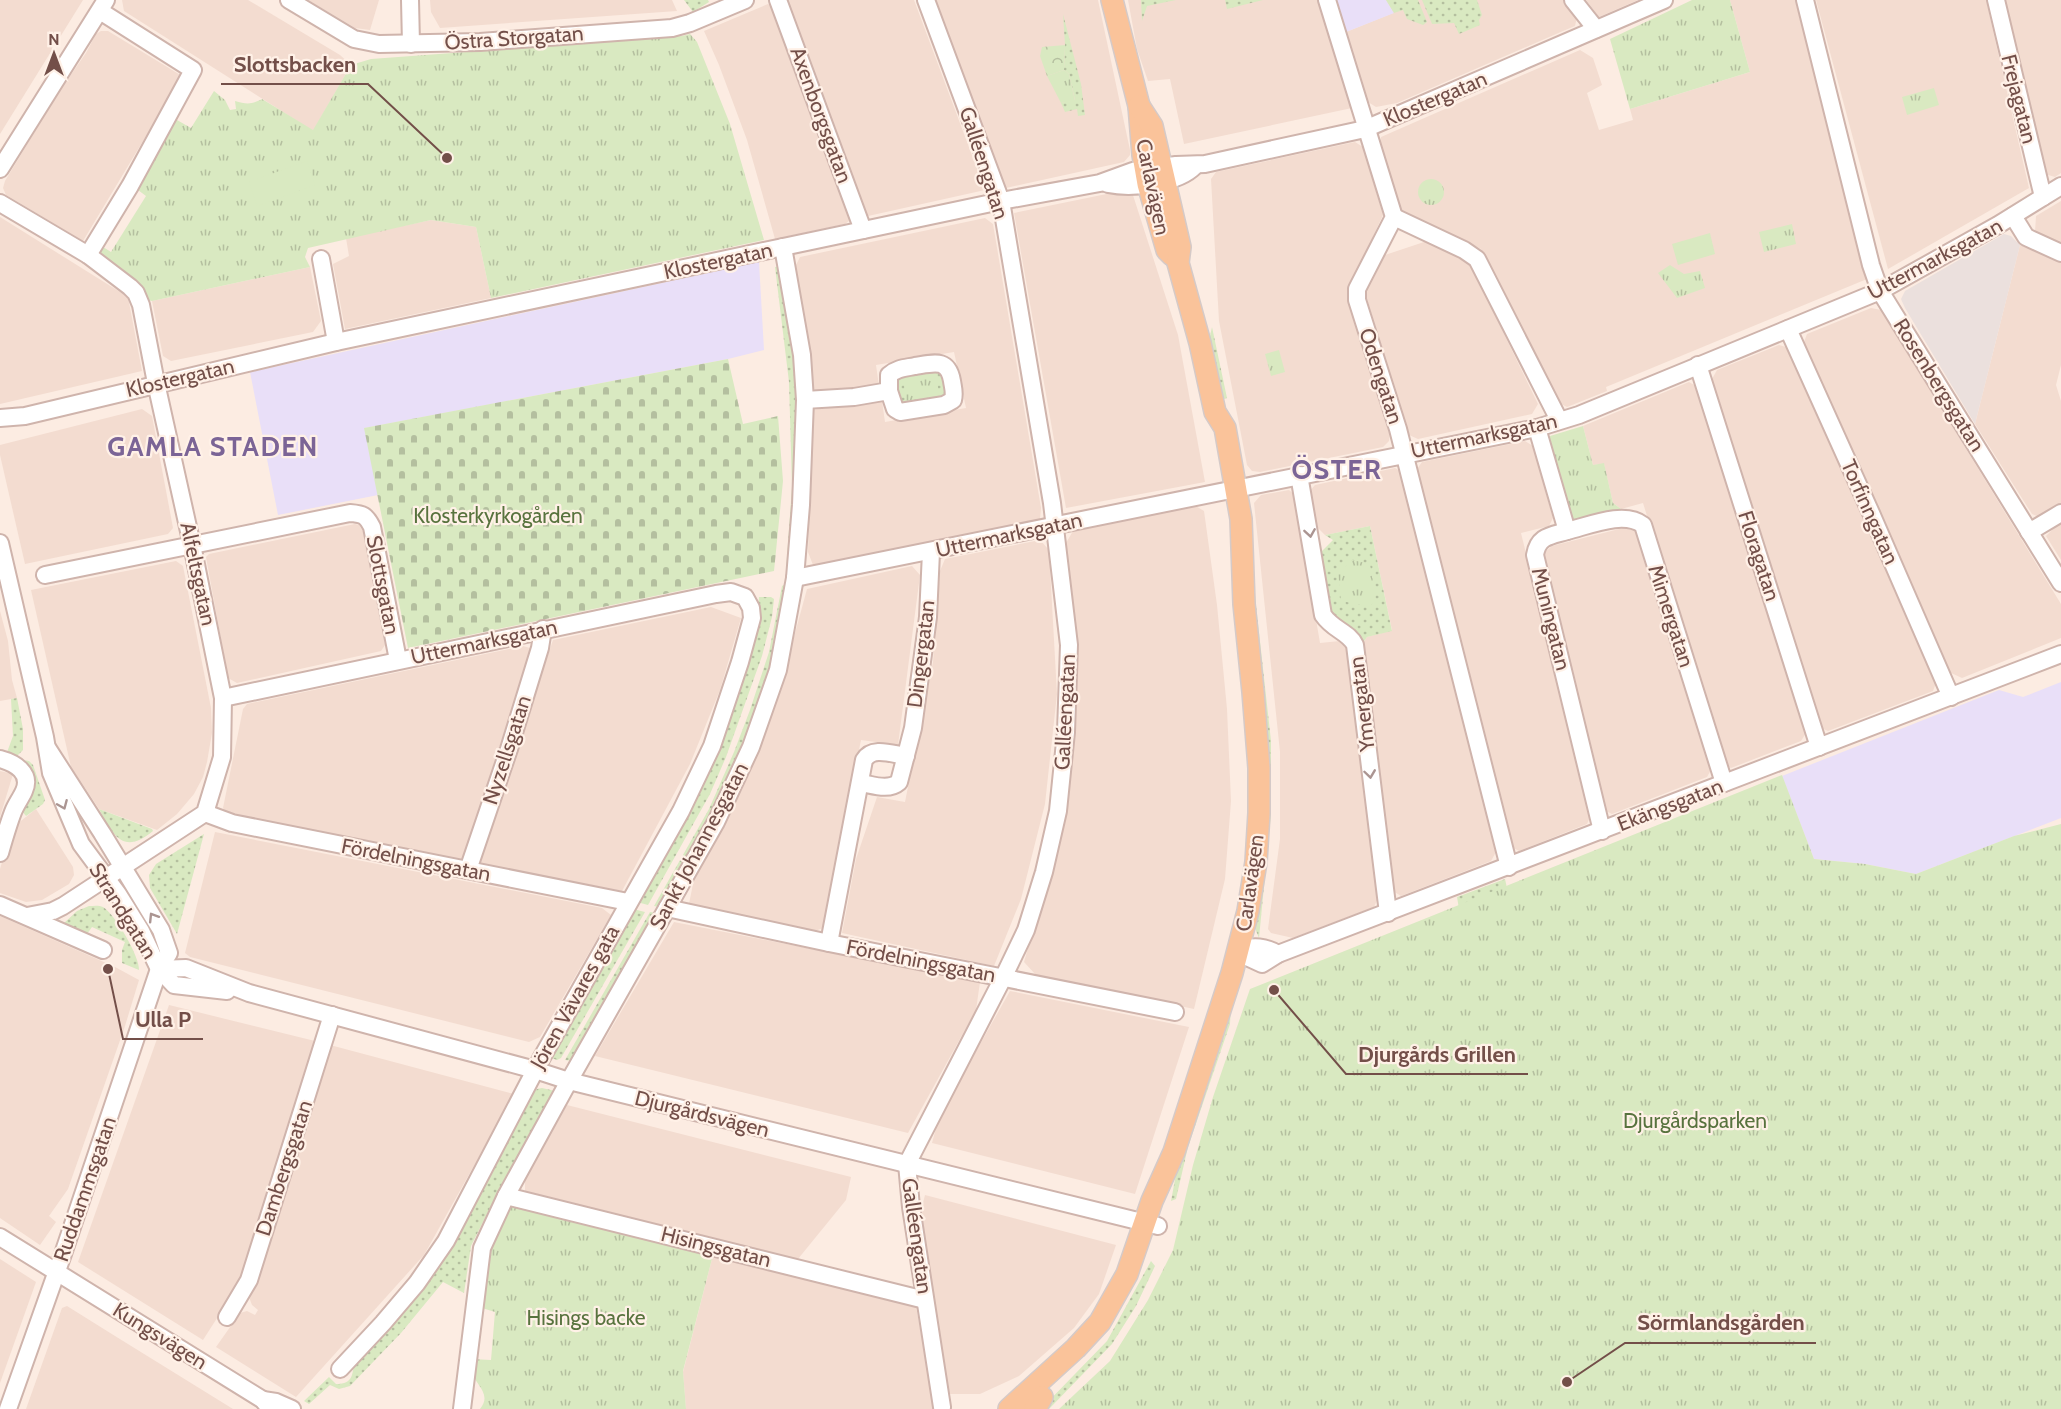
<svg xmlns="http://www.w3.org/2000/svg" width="2061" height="1409" font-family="Cabin,sans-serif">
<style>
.residential{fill:#f3dcd0}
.industrial{fill:#ebe0dd}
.education{fill:#e9dff8}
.grass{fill:url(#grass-dots)}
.forest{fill:url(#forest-crowns)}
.cemetery{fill:url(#cemetery-stones)}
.park{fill:url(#park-tufts)}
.garden{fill:#d9e9c1}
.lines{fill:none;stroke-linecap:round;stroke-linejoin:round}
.minor-casing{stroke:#cfb4ac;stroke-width:20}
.major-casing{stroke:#d5cac8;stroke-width:24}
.minor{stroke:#fff;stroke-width:16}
.major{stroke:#fac39a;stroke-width:21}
.oneway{stroke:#ab9592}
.labels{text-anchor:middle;stroke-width:4.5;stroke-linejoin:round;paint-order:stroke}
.street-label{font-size:21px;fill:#734f49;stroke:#fff1e7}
.park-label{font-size:21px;fill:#58733e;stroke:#fff1e7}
.district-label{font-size:27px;font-weight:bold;letter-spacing:1.5px;fill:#7b6496;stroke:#fff1e7}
.leader{fill:none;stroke:#734f49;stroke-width:2}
.callout-dot{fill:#734f49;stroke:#fff1e7;stroke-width:2}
.callout-label{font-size:22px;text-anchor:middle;font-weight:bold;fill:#734f49;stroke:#fff1e7;stroke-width:4.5;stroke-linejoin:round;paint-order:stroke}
</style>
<defs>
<pattern id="grass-dots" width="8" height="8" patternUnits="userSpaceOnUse" patternTransform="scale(1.5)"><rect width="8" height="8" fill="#d9e9c1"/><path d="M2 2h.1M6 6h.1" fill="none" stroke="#b4bf9f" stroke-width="1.8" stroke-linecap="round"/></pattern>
<pattern id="forest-crowns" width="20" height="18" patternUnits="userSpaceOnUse" patternTransform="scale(1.5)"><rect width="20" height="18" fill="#d9e9c1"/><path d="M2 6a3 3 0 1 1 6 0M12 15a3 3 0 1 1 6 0" fill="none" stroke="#b4bf9f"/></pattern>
<pattern id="cemetery-stones" width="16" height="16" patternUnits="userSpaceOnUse" patternTransform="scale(1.5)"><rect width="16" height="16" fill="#d9e9c1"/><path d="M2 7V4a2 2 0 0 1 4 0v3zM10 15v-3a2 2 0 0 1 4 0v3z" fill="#b4bf9f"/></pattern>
<pattern id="park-tufts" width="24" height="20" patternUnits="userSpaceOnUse" patternTransform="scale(1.5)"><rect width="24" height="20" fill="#d9e9c1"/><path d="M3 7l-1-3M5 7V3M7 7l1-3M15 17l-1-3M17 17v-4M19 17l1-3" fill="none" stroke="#b4bf9f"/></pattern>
</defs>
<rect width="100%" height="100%" fill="#fcece2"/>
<g class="residential">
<path d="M0 0H83L0 134Z"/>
<path d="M122 0H248L340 55 351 65 313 131 124 11Z"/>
<path d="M308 0H379L370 30 355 28Z"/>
<path d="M430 0H672L677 11 440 28 431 12Z"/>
<path d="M787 0H914L985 190 868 216Z"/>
<path d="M934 0H1098L1130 150V155L1124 162 1006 188Z"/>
<path d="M1128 0H1322L1352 108 1184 144 1170 79 1148 81 1137 49Z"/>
<path d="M1386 0H1565L1577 17 1575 26 1563 31 1397 103 1376 107 1368 102 1346 32 1393 13Z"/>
<path d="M1586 0H1638L1599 17Z"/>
<path d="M1730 0H1795L1867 279 1606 387 1607 391 1567 407 1561 404 1481 249 1401 210 1380 144 1381 137 1580 50 1593 58 1602 85 1587 93 1599 130 1633 120 1630 109 1750 72Z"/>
<path d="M1816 0H1986L2029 188 1888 269Z"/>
<path d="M2004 0H2061V173L2055 177 2045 174Z"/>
<path d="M768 4 772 6 850 217 849 221 845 224 775 239 747 140 719 65 704 31Z"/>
<path d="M101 31H108L182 76 83 241 6 195 3 188 5 181 57 95 86 53 96 34Z"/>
<path d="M1355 142 1363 147 1383 215 1347 292 1390 433 1389 441 1383 447 1260 472 1252 471 1247 465 1219 321 1211 179 1216 172Z"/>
<path d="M1131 189 1178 335 1205 482 1066 508 1014 213Z"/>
<path d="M2061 201V244L2035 232 2036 216Z"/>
<path d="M0 217 128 297 142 371 0 404Z"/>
<path d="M985 218 993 224 1041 508 1040 519 813 565 808 552 812 410 882 401 885 422 966 408 954 352 876 365 879 386 820 392 815 390 812 387 806 324 795 267 800 257Z"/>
<path d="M431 220 476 227 491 298 345 329 333 264 349 256 346 238Z"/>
<path d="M1427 241 1470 264 1538 404 1532 414 1418 439 1409 435 1365 293 1385 255Z"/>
<path d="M2020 245 2061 261V365L2056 385 2061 401V507L2039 517 2032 514 1975 424Z"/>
<path d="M310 267 321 321 313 332 171 361 163 356 152 301Z"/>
<path d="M1871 308 1881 310 2061 604V638L1962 678 1949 672 1804 342 1807 334Z"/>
<path d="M1779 345 1793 349 1936 683 1933 691 1828 731 1821 728 1712 379 1717 370Z"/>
<path d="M1689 382 1696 386 1806 733 1801 741 1731 768 1724 764 1643 503 1621 509 1613 503 1604 464 1593 465 1583 426Z"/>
<path d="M142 409 152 416 173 528 168 534 25 564 0 455V445Z"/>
<path d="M1525 441 1533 446 1553 518 1549 526 1521 533 1591 815 1587 824 1519 851 1510 846 1417 469 1422 462Z"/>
<path d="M1395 468 1402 472 1496 852 1491 861 1401 896 1393 891 1362 644 1367 637 1392 630 1370 526 1325 535 1318 528 1310 491 1315 485Z"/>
<path d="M1289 490 1295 495 1320 643 1340 641 1347 645 1378 898 1374 907 1293 938 1271 933 1268 929 1280 839V752L1254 503 1261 495Z"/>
<path d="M1194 505 1204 511 1217 605 1227 709 1231 801 1225 879 1194 1009 1036 975 1024 962 1056 851 1075 642 1066 543 1073 531Z"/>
<path d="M2061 521V560L2046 536Z"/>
<path d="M355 524 359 525 363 531 385 645 381 651 237 683 228 678 206 557 209 554Z"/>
<path d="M1623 528 1635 531 1638 538 1711 770 1707 777 1612 814 1606 811 1543 560 1544 553 1552 546Z"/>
<path d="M1040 540 1049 550 1057 694 1045 804 1021 899 994 966 842 933 856 859 877 797 905 802 933 662 940 571 945 559Z"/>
<path d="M176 561 183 566 211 708 212 733 207 762 203 777 194 794 177 814 157 830 99 809 71 767 31 590Z"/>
<path d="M912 566 920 575 898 745 861 740 823 928 815 931 689 904 694 879 742 790 782 681 807 589Z"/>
<path d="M711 607 741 618 720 690 690 764 622 891 479 863 478 859 553 640Z"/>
<path d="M0 611 8 641 12 680 17 698 0 701Z"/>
<path d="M523 646 530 648V653L463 858 459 860 228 814 225 812 223 808 243 709 247 704Z"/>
<path d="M0 771 13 774 0 817Z"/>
<path d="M36 809 73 867 74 875 69 884 42 900 26 902 0 893V869L12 828Z"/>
<path d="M215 832 602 908 611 915 540 1037 529 1042 190 957 185 953Z"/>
<path d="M0 916 115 967 139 980 125 1026 68 1189 49 1216 56 1222 40 1245 0 1218Z"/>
<path d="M674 922 980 982 976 1010 908 1133 595 1056Z"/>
<path d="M1010 991 1189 1027 1135 1194 932 1143 939 1117Z"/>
<path d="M169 1005 315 1041 244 1276 203 1340 78 1262Z"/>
<path d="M330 1045 514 1094 424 1255 296 1397 216 1347 240 1313 247 1311 255 1315 258 1310 252 1305 249 1297 257 1281Z"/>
<path d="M567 1105 851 1177 846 1200 798 1259 525 1191V1179Z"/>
<path d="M925 1195 1116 1245 1099 1294 1074 1328 1019 1376 980 1394H947L920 1215Z"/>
<path d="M713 1255 916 1306 934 1409H686L683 1372Z"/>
<path d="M0 1259 36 1282 0 1383Z"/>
<path d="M67 1306 115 1336 233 1409H26L62 1308Z"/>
</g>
<path class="industrial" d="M2004 234 2011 236 2020 245 1975 424 1905 308 1901 299 1905 291Z"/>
<g class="education">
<path d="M1336 0H1386L1394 13 1346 32Z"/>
<path d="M759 262 764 350 728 359 365 428 378 495 278 515 250 372Z"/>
<path d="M2061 682V818L1916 874 1865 864 1814 859 1782 776 1999 690 2023 697Z"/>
</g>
<g class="grass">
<path d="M684 0H708L709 2 693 12Z"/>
<path d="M1141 0H1176L1147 6 1142 21Z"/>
<path d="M1225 0H1263L1227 9Z"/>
<path d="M1386 0H1418L1427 22 1423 25 1407 19 1403 10 1394 13Z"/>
<path d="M1422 0H1477L1482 15 1479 20 1480 25 1459 34 1454 23 1432 24Z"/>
<path d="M1063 14 1081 84 1085 115 1078 116 1077 109 1065 112 1061 103 1075 100 1069 74 1064 70 1065 45Z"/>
<path d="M782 266 794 331 800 408 790 575 786 571 792 487 789 382 775 267Z"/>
<path d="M1212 327 1227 398 1221 400 1209 341Z"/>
<path d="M939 369C947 379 948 389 942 401L899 404 895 378Z"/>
<path d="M1370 526 1392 631 1367 637 1362 644 1359 635 1336 620 1330 608 1320 553 1333 540 1325 535Z"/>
<path d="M789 582 777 645 741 754 717 804 659 907 654 906 709 809 734 752 750 710 769 652 782 586Z"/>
<path d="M1252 585 1254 587 1271 741V814L1259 938 1255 928 1265 872Z"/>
<path d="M759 597H771L774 599 772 617 762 656 726 757 710 794 648 905 637 902 757 621Z"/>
<path d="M17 698 23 729V750L15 758 6 755 13 736 11 699Z"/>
<path d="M22 760 29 761 33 765 45 800 43 804 26 816 22 811Z"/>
<path d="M99 809 152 829 153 831C123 856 113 835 99 809Z"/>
<path d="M204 834 177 934 150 888 149 875 156 864Z"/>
<path d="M1505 879 1512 911 1459 909 1457 897Z"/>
<path d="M89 906C93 906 99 905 103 907 115 914 140 957 139 970L122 963V950L125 942 92 927 87 934 63 924 77 911Z"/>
<path d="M633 909 645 912 561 1058 557 1060 546 1056Z"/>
<path d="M650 912 657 913 573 1061 565 1060Z"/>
<path d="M1231 1006 1230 1024 1188 1147 1176 1199 1171 1201 1180 1153Z"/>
<path d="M542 1088 555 1091 500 1188 471 1246 464 1293 443 1282 401 1333 350 1386 339 1389 330 1385 309 1404 304 1401 329 1377 336 1384C354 1384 352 1374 355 1359L452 1241 530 1097 537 1089Z"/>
<path d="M1151 1261 1155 1266 1136 1306 1112 1344 1049 1409H1041L1107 1341Z"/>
</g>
<path class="forest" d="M1065 45 1064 70 1047 76 1040 56 1042 47Z"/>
<path class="cemetery" d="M728 359 743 424 778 416 783 481 774 571 408 648 364 428Z"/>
<g class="park">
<path d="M1692 0H1730L1750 72 1630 109 1610 39Z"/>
<path d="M690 34 697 42 730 124 764 240 491 298 476 227 431 220 308 248 305 257 310 267 152 301 147 300C145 292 142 286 135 280 124 269 97 264 100 245L111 252 146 196 138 190 136 186 177 120 191 128 214 91 225 100 230 110 236 109 235 101C246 104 251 105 262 99L313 130 351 65 371 59 682 36Z"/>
<path d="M1064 70 1069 74 1075 101 1061 103 1047 76Z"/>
<path d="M1934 88 1939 105 1907 115 1902 97Z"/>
<circle cx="1431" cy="192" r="13"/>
<path d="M1792 224 1796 244 1764 252 1759 232Z"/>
<path d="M1670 265 1684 274 1700 271 1705 288 1677 298 1658 273Z"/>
<path d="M1279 350 1285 372 1271 376 1265 354Z"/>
<path d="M936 372 939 396 906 401 903 377Z"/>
<path d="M1583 426 1593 465 1604 463 1613 503 1621 509 1574 520 1567 516 1547 444 1550 436Z"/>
<path d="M1352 560 1370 564 1376 602 1369 606 1341 601 1338 573Z"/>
<path d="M1782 775 1814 859 1865 864 1916 874 2014 836 2061 824V1409H1059L1110 1361 1148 1300 1173 1250 1193 1165 1213 1097 1250 989Z"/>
<path d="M509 1206 713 1255 683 1371 686 1409H480C493 1393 474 1385 471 1369 471 1366 472 1363 472 1359L491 1360 495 1312 482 1308 487 1255Z"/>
</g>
<g class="garden">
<path d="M307 161 315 185 257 206 249 182Z"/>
<path d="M1710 233 1715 254 1678 265 1672 244Z"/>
</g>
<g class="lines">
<g class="minor-casing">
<g id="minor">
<path d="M289 0 354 39 379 44 480 42 672 28 690 23 745 0"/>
<path d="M410 0 411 44"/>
<path d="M778 0 863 230"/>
<path d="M926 0 1001 201 1052 503 1069 645 1066 732 1058 811 1044 872 1026 930 1003 978 907 1164 911 1207 942 1407"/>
<path d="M1327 0 1394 217 1357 289V300L1398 429 1509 867"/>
<path d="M1573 0 1596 29"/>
<path d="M1805 0 1871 265 1880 291 2061 583"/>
<path d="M1996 0 2043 197"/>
<path d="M0 169 106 0"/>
<path d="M1108 184C1132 189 1178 184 1195 166"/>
<path d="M0 203 88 255 130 287 136 293 141 305 156 383 192 545 223 698 222 757 205 813 63 906 53 911 27 916"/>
<path d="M2013 216 2026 237 2061 253"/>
<path d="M1394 217 1464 250 1477 259 1559 420"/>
<path d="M88 255 130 186 193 70 100 11"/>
<path d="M321 259 336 342"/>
<path d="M1788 329 1871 513 1951 697"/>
<path d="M1698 365 1819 747"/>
<path d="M805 400 854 397 889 391 895 409 900 412 944 405 953 400C955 393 953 388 952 381 948 358 934 363 915 366 905 368 897 368 889 375V391"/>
<path d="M0 418 25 416 336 342 783 247 1001 201 1100 183 1133 171 1176 165 1205 164 1365 129 1664 0"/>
<path d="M1537 428 1567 531C1550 536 1538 536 1535 555L1602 831"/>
<path d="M1299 475 1323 615C1333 630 1349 632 1355 645L1388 913"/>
<path d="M1567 531C1588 526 1624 510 1643 525L1724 783"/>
<path d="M2029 532 2061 513"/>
<path d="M0 543 45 737 51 773 81 844 118 894 141 931 159 969 174 985 227 991"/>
<path d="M45 575 350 513C363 514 366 515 372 527L398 660"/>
<path d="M795 578 1537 428 1579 415 1880 291 1998 225 2061 186"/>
<path d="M223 698 716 594 731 592 745 597 751 608 752 618 740 662 712 746 681 811 541 1059 446 1241 417 1283 383 1323 340 1369"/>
<path d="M0 759C15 763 32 773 24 791 21 798 16 804 13 812 8 825 4 839 0 853"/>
<path d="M861 783C873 785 889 791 899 782L913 728 928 617 931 552"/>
<path d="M205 813 232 823 628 902"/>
<path d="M468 870 509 749 540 648 543 629"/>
<path d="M0 905 103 950"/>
<path d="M667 908 829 943 1175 1012"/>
<path d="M829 943 864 760C872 746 892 754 906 756"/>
<path d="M1239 949 1249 958 1262 964 1278 954 2061 654"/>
<path d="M1239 949C1255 946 1264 946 1278 954"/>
<path d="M159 969 186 968 249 993 535 1070 569 1081 1158 1226"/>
<path d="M506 1196 925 1300"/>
<path d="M0 1237 263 1400 270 1409"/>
<path d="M227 1317 249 1280 332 1015"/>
<path d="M263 1400 276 1402 292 1409"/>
<path d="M8 1409 63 1254 159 969 169 953 161 930 102 833 48 749"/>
<path d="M462 1409 482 1248 506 1196 569 1081 716 822 751 747 778 670 795 578 801 505 805 400 802 355 783 247"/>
</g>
</g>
<g class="major-casing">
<g id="major">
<path d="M1112 0 1139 106 1143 155 1148 184 1167 250 1172 255"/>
<path d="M1009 1409 1076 1348 1100 1322 1127 1274 1152 1201 1174 1152 1232 973 1248 911 1256 862 1259 813V768L1253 692 1244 604 1241 519 1225 428 1215 412 1200 343 1178 263 1180 247 1152 126 1139 106"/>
<path d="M1035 1409 1042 1397"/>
</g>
</g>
<use href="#minor" class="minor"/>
<use href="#major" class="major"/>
</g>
<defs><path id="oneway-chevron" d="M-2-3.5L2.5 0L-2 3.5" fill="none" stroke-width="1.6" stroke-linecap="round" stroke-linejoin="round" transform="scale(1.5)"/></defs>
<g class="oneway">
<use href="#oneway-chevron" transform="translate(1310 533) rotate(81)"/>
<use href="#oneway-chevron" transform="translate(1370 774) rotate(82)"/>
<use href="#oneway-chevron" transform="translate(63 805) rotate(67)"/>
<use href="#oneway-chevron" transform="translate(153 917) rotate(-122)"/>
</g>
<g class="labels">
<g class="street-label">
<text transform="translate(514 38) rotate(-4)" y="7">Östra Storgatan</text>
<text transform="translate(1435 99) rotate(-23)" y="7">Klostergatan</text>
<text transform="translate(2019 99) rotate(76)" y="7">Frejagatan</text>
<text transform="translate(821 115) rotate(70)" y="7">Axenborgsgatan</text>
<text transform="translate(984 163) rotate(72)" y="7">Galléengatan</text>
<text transform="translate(1153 187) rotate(78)" y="7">Carlavägen</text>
<text transform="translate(1935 259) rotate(-28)" y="7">Uttermarksgatan</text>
<text transform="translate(718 261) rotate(-12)" y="7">Klostergatan</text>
<text transform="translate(1381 376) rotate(72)" y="7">Odengatan</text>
<text transform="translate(180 378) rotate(-13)" y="7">Klostergatan</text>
<text transform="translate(1939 385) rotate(58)" y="7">Rosenbergsgatan</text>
<text transform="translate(1484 436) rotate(-12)" y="7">Uttermarksgatan</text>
<text transform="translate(1870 512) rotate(66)" y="7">Torfinngatan</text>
<text transform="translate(1009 535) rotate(-12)" y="7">Uttermarksgatan</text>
<text transform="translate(1759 556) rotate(72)" y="7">Floragatan</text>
<text transform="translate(198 574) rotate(78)" y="7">Alfeltsgatan</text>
<text transform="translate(383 585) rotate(79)" y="7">Slottsgatan</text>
<text transform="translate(1671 616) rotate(72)" y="7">Mimergatan</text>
<text transform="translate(1551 619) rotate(76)" y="7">Muningatan</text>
<text transform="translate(484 642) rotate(-12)" y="7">Uttermarksgatan</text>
<text transform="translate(921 654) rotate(-83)" y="7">Dingergatan</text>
<text transform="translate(1362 704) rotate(-97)" y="7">Ymergatan</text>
<text transform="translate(1065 712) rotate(-87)" y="7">Galléengatan</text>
<text transform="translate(507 750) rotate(-72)" y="7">Nyzellsgatan</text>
<text transform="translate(1670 805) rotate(-21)" y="7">Ekängsgatan</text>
<text transform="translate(699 846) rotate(-62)" y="7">Sankt Johannesgatan</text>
<text transform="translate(416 860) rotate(11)" y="7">Fördelningsgatan</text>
<text transform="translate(1250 883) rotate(-82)" y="7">Carlavägen</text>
<text transform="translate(123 911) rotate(58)" y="7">Strandgatan</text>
<text transform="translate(921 961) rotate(11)" y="7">Fördelningsgatan</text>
<text transform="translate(575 997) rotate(-61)" y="7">Jören Vävares gata</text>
<text transform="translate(702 1114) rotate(14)" y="7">Djurgårdsvägen</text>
<text transform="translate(284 1168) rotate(-72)" y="7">Dambergsgatan</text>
<text transform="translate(85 1189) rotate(-71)" y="7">Ruddammsgatan</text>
<text transform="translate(917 1236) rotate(82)" y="7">Galléengatan</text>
<text transform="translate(716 1247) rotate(14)" y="7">Hisingsgatan</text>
<text transform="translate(160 1336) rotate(32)" y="7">Kungsvägen</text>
</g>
<g class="park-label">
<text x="498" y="523">Klosterkyrkogården</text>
<text x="1695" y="1128">Djurgårdsparken</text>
<text x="586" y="1325">Hisings backe</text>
</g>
<g class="district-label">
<text x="213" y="456">GAMLA STADEN</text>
<text x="1337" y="479">ÖSTER</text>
</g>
</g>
<path class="leader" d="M447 158L368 84H221M108 969L123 1039H203M1274 990L1346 1074H1528M1567 1382L1625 1343H1816"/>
<g class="callout-dot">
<circle cx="447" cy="158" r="6"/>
<circle cx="108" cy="969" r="6"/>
<circle cx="1274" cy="990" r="6"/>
<circle cx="1567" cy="1382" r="6"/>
</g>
<g class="callout-label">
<text x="295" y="72">Slottsbacken</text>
<text x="163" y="1027">Ulla P</text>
<text x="1437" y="1062">Djurgårds Grillen</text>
<text x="1721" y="1330">Sörmlandsgården</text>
</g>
<g transform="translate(54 54)" stroke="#fff1e7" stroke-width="4.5" paint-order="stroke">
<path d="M0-4.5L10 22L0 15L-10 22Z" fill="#734f49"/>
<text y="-9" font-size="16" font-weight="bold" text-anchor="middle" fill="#734f49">N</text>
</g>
</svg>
